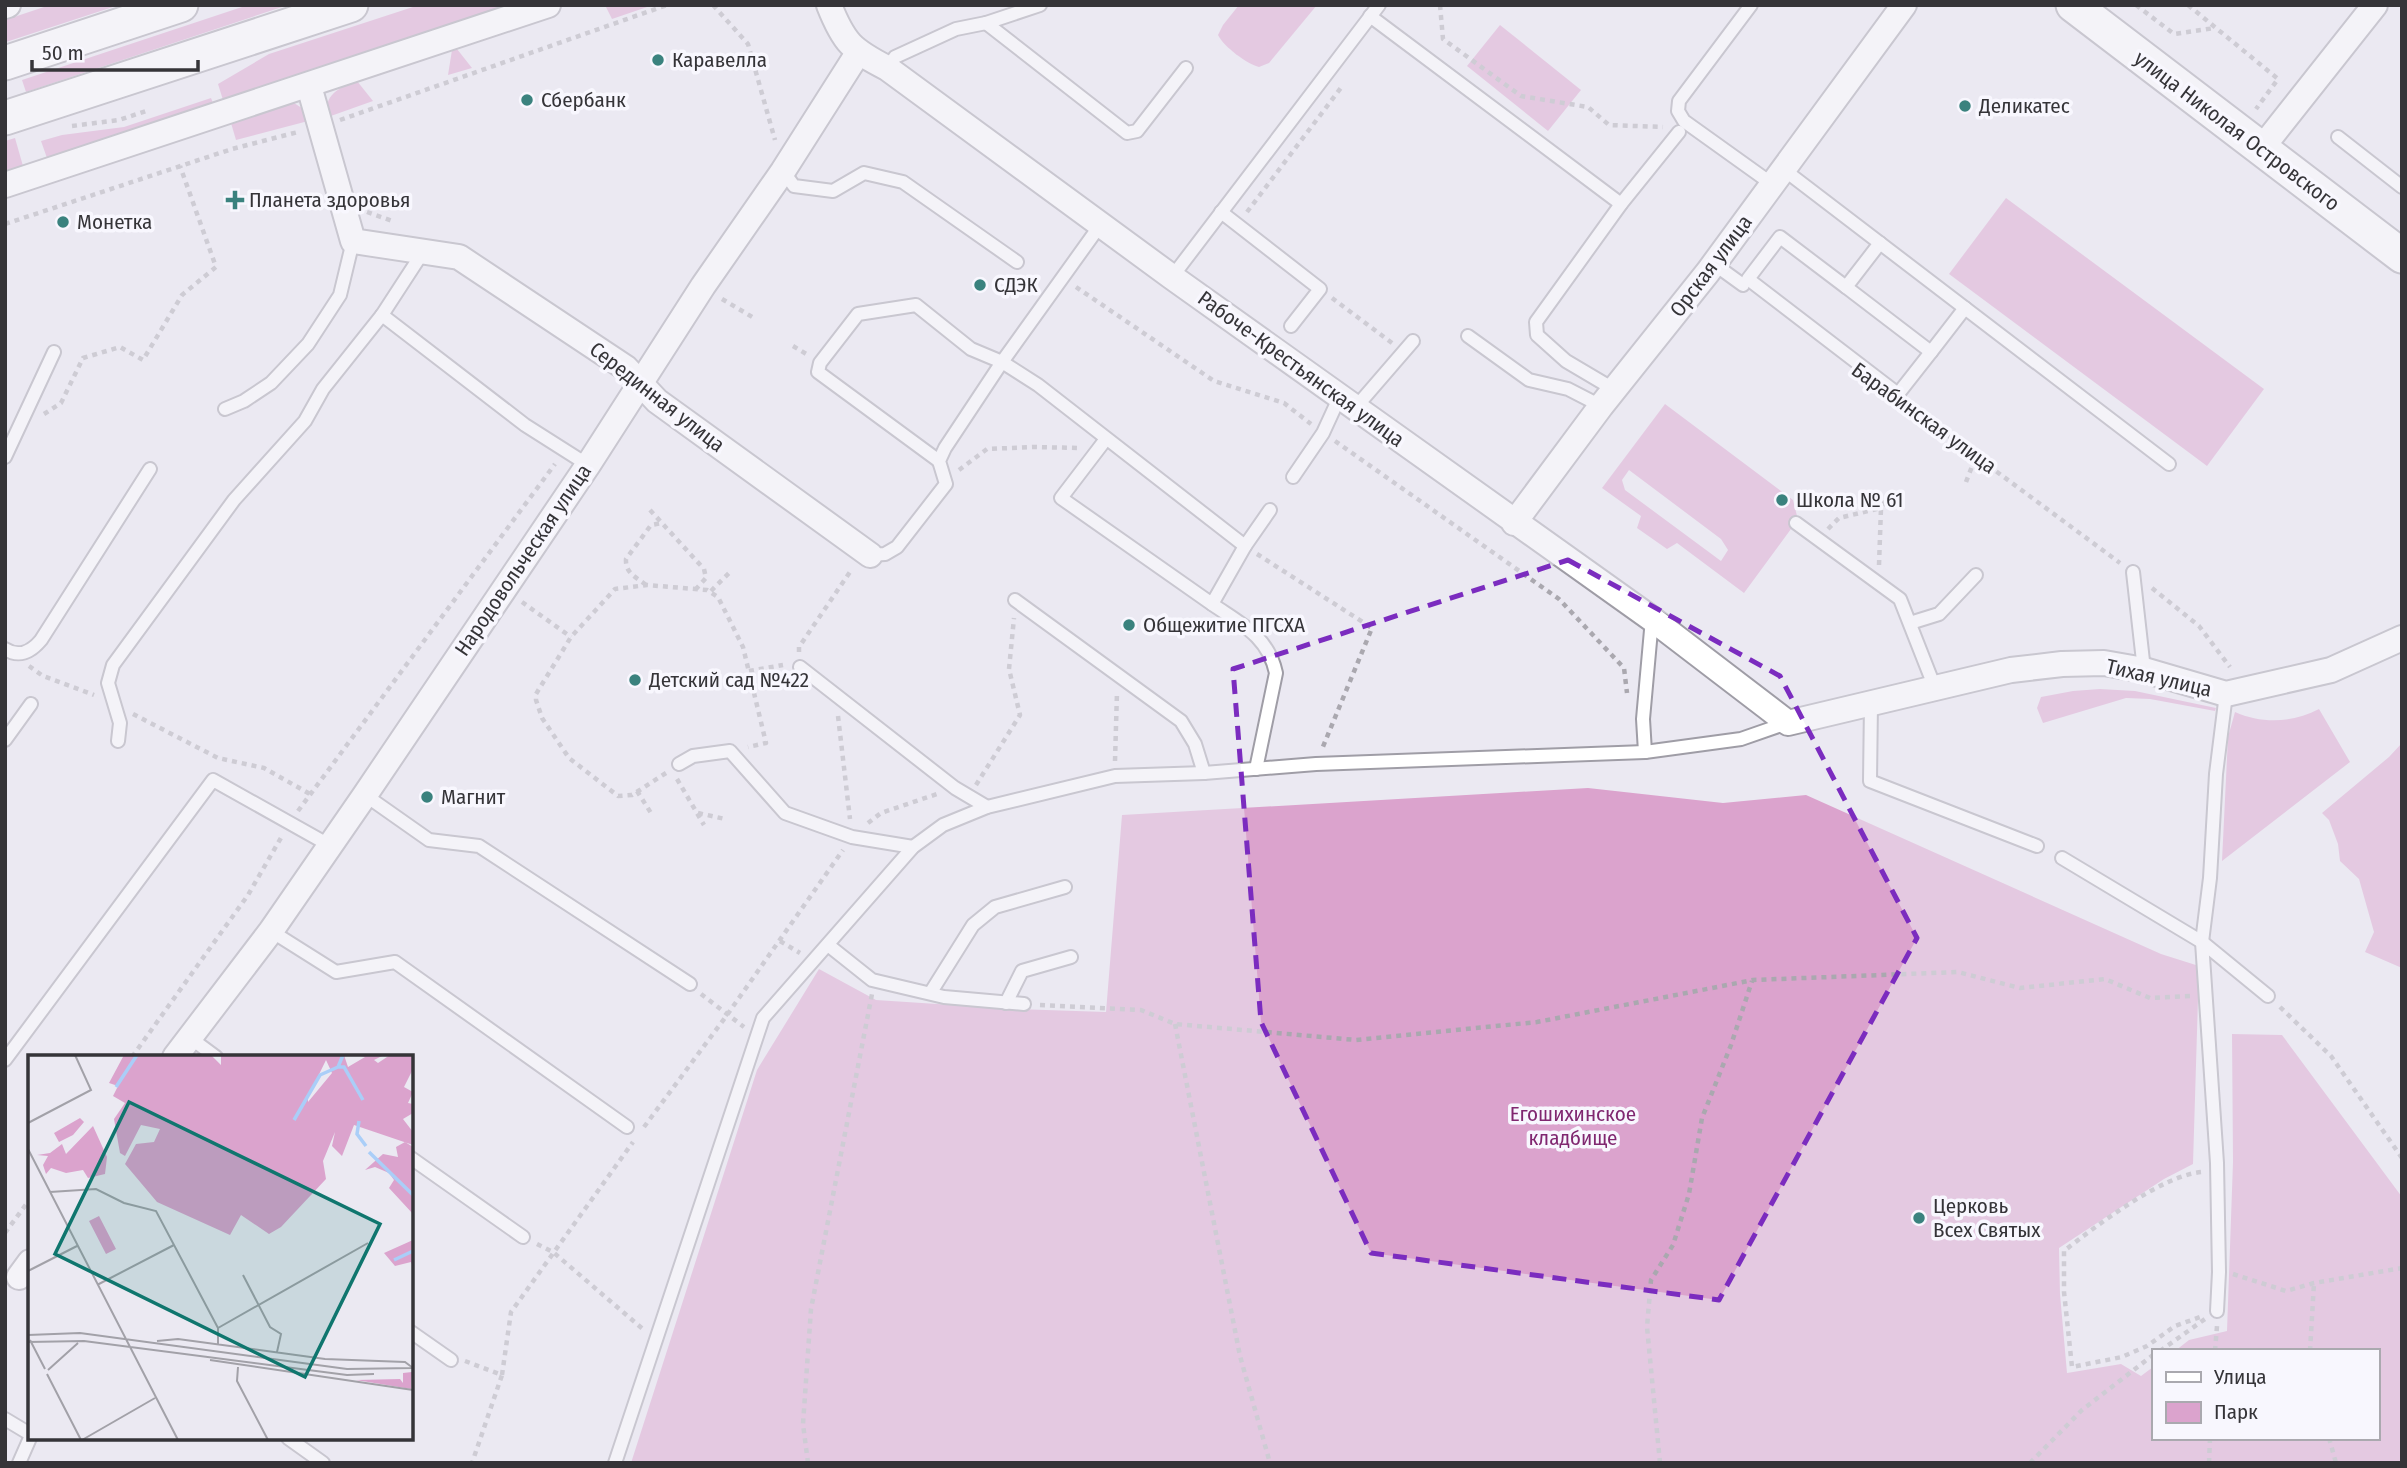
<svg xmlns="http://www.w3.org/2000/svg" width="2407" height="1468" font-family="'Fira Sans Condensed',sans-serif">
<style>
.green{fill:#dba3cd;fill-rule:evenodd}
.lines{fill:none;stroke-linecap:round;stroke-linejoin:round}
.lane-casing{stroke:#9f9da6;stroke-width:16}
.street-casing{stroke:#9f9da6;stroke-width:28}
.secondary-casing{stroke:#9f9da6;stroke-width:37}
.path{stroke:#aaa8af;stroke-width:4.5;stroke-dasharray:5 5;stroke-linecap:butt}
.lane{stroke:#fff;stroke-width:12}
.street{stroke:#fff;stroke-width:24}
.secondary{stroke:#fff;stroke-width:33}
.marked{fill:none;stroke:#7b2cbf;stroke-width:5;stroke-dasharray:14 9;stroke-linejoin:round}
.poi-dot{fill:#3a827e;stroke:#f8f7fe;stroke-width:2.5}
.labels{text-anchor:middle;stroke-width:7;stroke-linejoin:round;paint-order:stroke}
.poi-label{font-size:21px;fill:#353438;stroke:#f8f7fe;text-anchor:start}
.street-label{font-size:21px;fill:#353438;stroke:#f8f7fe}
.park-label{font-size:21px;fill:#802770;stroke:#f8f7fe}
.inset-river{fill:none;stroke:#aacef8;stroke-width:3.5}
.inset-road{fill:none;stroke:#a2a1a8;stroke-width:2}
.view{fill:#0f766e;fill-opacity:0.15;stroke:#0f766e;stroke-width:3.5}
.inset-edge{fill:none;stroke:#353438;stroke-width:3.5}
</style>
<rect width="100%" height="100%" fill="#ebe9f2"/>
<g class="green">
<path d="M50 5H119L6 42 5 20Z"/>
<path d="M248 5H288L26 92 22 80Z"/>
<path d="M419 5H512L223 100 218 84 269 54Z"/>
<path d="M605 5H653L612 19Z"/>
<path d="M1239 5H1317L1269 63 1259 67C1247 64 1224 47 1218 35L1223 25Z"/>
<path d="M1500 25 1581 90 1548 131 1467 66Z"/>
<path d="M457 49 472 68 448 75 452 50Z"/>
<path d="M357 81 373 101 328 117C322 95 340 87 357 81Z"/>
<path d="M211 98 213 103 47 158 41 141 62 135 124 127Z"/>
<path d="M294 103 308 112 312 120 236 140 231 123Z"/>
<path d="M15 138 23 166 5 172V141Z"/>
<path d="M2006 198 2264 389 2207 466 1949 274Z"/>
<path d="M1665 404 1793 500 1797 516 1799 518 1744 593 1677 543 1667 549 1637 528 1641 516 1602 488ZM1629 470 1721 539 1728 550 1721 561 1625 490 1622 480Z"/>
<path d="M2100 689 2135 691 2216 708 2215 711 2150 699 2126 698 2043 723 2037 708 2041 697 2073 691Z"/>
<path d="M2319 709 2350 762 2222 861 2228 737 2235 712C2262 724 2293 723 2319 709Z"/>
<path d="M2402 743V968L2365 952 2374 932 2359 879 2340 861 2338 844 2329 820 2322 813 2389 757Z"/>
<path d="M1588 788 1723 803 1806 795 2161 954 2199 966 2193 1164 2164 1179 2059 1248 2060 1294 2067 1373 2121 1364 2141 1376 2153 1367V1438H2377V1351H2175L2189 1340 2227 1331 2233 1162 2232 1034 2282 1035 2402 1197V1463H631L757 1070 819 969 876 1000 1014 1009 1106 1012 1122 815Z"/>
</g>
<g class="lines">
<g class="lane-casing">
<g id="lane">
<path d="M1751 5 1679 101 1678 111 1684 121 1772 184"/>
<path d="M1370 16 1621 204"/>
<path d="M986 23 1127 133 1137 131 1186 68"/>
<path d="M887 68 895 57 956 29 986 23 1040 5"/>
<path d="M2338 137 2402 187"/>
<path d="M1783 169 2169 464"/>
<path d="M783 171 794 186 833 191 864 173 903 182 1017 262"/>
<path d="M1221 212 1320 289 1291 326"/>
<path d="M1880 243 1846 287 1931 352 1965 308"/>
<path d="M1714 264 1743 285"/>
<path d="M1172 277 1379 5"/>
<path d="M1846 287 1780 237 1748 279 1898 394 1931 352"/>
<path d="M382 315 525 425 588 465"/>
<path d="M1468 336 1529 380 1568 389 1601 406"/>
<path d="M1615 390 1566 361 1537 335 1536 322 1621 204 1679 132"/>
<path d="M1356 407 1413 341"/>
<path d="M225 409 244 401 271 383 308 344 340 295 353 241"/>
<path d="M1106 439 1061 498 1212 604"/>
<path d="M5 457 54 352"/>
<path d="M939 461 818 372 820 363 858 314 916 305 971 349 1002 362 1038 385 1245 546"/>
<path d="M1293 477 1323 433 1340 396"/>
<path d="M1796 523 1900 599 1935 688"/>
<path d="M870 555 885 554 897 547 946 484 939 461 945 448 1002 362 1101 224"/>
<path d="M2133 572 2144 670"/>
<path d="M1015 600 1181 721 1195 744 1204 773"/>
<path d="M1910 623 1939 614 1976 575"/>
<path d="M5 649C19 658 31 652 41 640L150 469"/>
<path d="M800 667 955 788 987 807"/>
<path d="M1871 703 1870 781 2037 846"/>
<path d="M5 740 31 704"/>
<path d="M118 741 120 723 108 683 113 665 234 500 305 421 323 389 382 315 423 252"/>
<path d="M1645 752 1643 719 1652 619"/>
<path d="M679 764 693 756 730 751 785 813 852 837 913 847"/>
<path d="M1256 769 1276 673C1268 636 1241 624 1212 604L1245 546 1270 510"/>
<path d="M365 795 429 840 479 846 690 984"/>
<path d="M2062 858 2202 942 2268 996"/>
<path d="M271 931 336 972 395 962 627 1127"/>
<path d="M828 945 872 980 944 997 1024 1004"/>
<path d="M931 992 973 925 995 907 1065 887"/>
<path d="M1006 1003 1022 971 1071 957"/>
<path d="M189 1037 216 1057"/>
<path d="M5 1060 213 780 329 845"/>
<path d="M411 1158 523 1237"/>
<path d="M2217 1311 2219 1272 2217 1163 2202 942 2210 878 2216 774 2226 694"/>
<path d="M411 1332 451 1360"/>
<path d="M5 1419 30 1434"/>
<path d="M288 1438 323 1463"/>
<path d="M19 1463 30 1438"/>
<path d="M615 1463 763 1018 913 847 943 825 987 807 1115 776 1204 773 1316 764 1645 752 1741 739 1787 723"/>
</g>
</g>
<g class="street-casing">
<g id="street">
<path d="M829 5C844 43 852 50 887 68L1172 277 1652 619 1788 723 2011 670 2062 664 2104 663 2144 670 2226 694 2331 670 2402 638"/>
<path d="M5 6 8 5"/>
<path d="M309 86 353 241 459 257 626 368 657 401 870 555"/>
<path d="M2261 149 2375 5"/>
<path d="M5 185 548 5"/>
<path d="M1514 523 1601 406 1708 272 1904 5"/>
<path d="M175 1057 271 931 365 795 588 465 703 286 783 171 858 53"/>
<path d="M19 1277 30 1262"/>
</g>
</g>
<g class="secondary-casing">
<g id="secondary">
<path d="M2073 5 2402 256"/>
<path d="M5 63 181 5"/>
<path d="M5 118 351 5"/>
</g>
</g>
<g class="path">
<path d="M713 5 748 44 775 140"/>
<path d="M1440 5 1443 39 1521 96 1588 107 1609 125 1663 127"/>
<path d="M2136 5 2174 34 2215 28"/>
<path d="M2188 5 2278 79 2256 109"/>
<path d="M340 120 667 5"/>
<path d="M72 126 119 120 149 110"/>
<path d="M367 212 395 222"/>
<path d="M1247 212 1343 85"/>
<path d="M5 224 232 149 298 132"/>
<path d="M1076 287 1214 381 1284 403 1311 424"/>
<path d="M1332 298 1392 343"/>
<path d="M722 299 754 318"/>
<path d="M793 346 808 355"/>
<path d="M1908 406 2120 563"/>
<path d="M44 414 61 403 83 358 120 347 143 360 182 295 216 267 180 166"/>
<path d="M1335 441 1559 599 1624 668 1627 693"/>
<path d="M959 470 987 449 1034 447 1079 448"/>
<path d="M1966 482 1976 456"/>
<path d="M650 510 704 569 706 578 696 589"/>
<path d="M1828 529 1839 518 1881 508"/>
<path d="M1257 554 1372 628 1322 749"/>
<path d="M1879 565 1881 508 1888 497"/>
<path d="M646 585C636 577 625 573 626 559L651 525 662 523"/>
<path d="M2152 588 2199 626 2230 667"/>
<path d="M711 591 729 573"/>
<path d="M522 602 571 637"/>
<path d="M799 652V647L852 569"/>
<path d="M29 666 43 676 94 695"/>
<path d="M749 671 783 665"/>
<path d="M133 714 218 758 264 768 310 794"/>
<path d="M838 716 850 819"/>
<path d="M1115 761 1117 692"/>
<path d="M666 773 632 795 618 796 569 758 542 718 536 700V694L571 637 615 589 647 585 707 590 718 597 743 647 766 743 748 747"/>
<path d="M677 779 704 825"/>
<path d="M976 785 1020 715 1009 669 1014 618"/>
<path d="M637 791 651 813"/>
<path d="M298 811 555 464"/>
<path d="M698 813 725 819"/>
<path d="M868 823 881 813 937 794"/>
<path d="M780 941 800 953"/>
<path d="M701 994 744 1027"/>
<path d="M1040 1005 1141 1010 1175 1024 1356 1040 1537 1022 1753 980 1958 972 2020 988 2105 979 2150 998 2192 996"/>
<path d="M2280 1007 2331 1056 2402 1158"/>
<path d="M1175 1024 1240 1356 1270 1463"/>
<path d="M132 1057 248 895 282 836"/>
<path d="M644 1127 727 1015 843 850"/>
<path d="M2201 1172C2161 1176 2096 1226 2064 1251V1292L2072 1367 2122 1357 2147 1346 2175 1326 2203 1316"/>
<path d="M5 1233 30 1199"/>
<path d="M537 1244 553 1252 644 1330"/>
<path d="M2233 1274 2286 1291 2314 1283 2402 1268"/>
<path d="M2160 1351 2205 1319"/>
<path d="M2215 1351 2217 1326"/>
<path d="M2310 1351 2314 1283"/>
<path d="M465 1361 502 1375 472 1463"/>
<path d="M502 1375 511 1312 633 1142"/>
<path d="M2329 1438 2336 1463"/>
<path d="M808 1463 803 1424 811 1309 872 994"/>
<path d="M1660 1463 1647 1327 1651 1280 1673 1245 1689 1194 1702 1118 1731 1045 1752 981"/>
<path d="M2030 1463 2082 1410 2153 1355"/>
<path d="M2209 1463 2210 1438"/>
</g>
<use href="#lane" class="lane"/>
<use href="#street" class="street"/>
<use href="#secondary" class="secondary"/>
</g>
<path d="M0 0H2407V1468H0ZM1568 560 1780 676 1917 938 1719 1300 1371 1253 1261 1022 1233 669Z" fill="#ebe9f2" fill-opacity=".55" fill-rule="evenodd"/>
<path class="marked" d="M1568 560 1780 676 1917 938 1719 1300 1371 1253 1261 1022 1233 669Z"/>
<g class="poi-dot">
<circle cx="658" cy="60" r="7"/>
<circle cx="527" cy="100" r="7"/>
<circle cx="1965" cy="106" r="7"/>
<path d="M231.5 189.5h7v7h7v7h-7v7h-7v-7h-7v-7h7z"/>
<circle cx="63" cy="222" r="7"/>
<circle cx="980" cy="285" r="7"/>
<circle cx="1782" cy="500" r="7"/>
<circle cx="1129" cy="625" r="7"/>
<circle cx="635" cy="680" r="7"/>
<circle cx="427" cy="797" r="7"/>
<circle cx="1919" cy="1218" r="7"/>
</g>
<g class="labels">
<g class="poi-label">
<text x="672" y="67">Каравелла</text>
<text x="541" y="107">Сбербанк</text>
<text x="1979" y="113">Деликатес</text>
<text x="249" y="207">Планета здоровья</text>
<text x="77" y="229">Монетка</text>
<text x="994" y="292">СДЭК</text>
<text x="1796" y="507">Школа № 61</text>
<text x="1143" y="632">Общежитие ПГСХА</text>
<text x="649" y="687">Детский сад №422</text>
<text x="441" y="804">Магнит</text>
<text x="1933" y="1213">Церковь<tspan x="1933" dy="24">Всех Святых</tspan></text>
</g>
<g class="street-label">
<text transform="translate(2237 131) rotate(37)" y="7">улица Николая Островского</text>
<text transform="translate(1711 266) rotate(-53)" y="7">Орская улица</text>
<text transform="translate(1301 369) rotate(36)" y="7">Рабоче-Крестьянская улица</text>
<text transform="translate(657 397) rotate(38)" y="7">Серединная улица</text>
<text transform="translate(1924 418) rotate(36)" y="7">Барабинская улица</text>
<text transform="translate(523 560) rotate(-56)" y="7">Народовольческая улица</text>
<text transform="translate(2159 678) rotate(13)" y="7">Тихая улица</text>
</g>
<g class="park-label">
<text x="1573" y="1121">Егошихинское<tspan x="1573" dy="24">кладбище</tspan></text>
</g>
</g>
<g transform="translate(28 1055)">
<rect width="385" height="385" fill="#ebe9f2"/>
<path d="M96 0H183L193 10V0H316L320 12 337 2 328 0H356L346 5 350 8 362 0H385V14L376 32 385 37 380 48 385 49V58L375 64 385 77V90L326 70 314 101 304 91 307 77 295 106 298 124 253 172 241 179 213 160 202 180 129 147 97 109 108 89 126 87 132 74 113 70 97 101 92 98 86 64 97 48 85 41 90 31 81 28ZM298 5 304 18 280 47V42ZM52 63 56 67 45 80 31 87 26 78ZM65 71 79 102 77 119 60 123 55 115 38 118 23 113 18 119 15 110 20 101 9 100 22 98 34 89 38 99ZM377 87 385 92V159L361 133 366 125 361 118 347 112 337 115 355 99 370 102 368 92ZM71 161 88 194 78 199 61 166ZM385 185V212L383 207 367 211 356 198ZM384 317 383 334 328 325 372 324 375 328V318Z" fill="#dba3cd" fill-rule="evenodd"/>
<path class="inset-river" d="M315 0 310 12H316L335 45M88 32 109 0M266 65 292 20 310 12M331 66 329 79 338 91M341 97 385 140M366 205 385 196"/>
<path class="inset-road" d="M0 68 63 35 47 0M0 94 150 385M22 137 68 134 96 148 128 156 190 273V289M0 216 49 191M215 220 242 272 253 279 249 297M69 230 146 190M190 273 340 188M0 280 52 278 319 314 385 313M2 285 17 314M129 286 150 284 297 304 377 307 385 313M0 287 56 286 319 320 346 319M182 305 385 335M210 312 209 326 240 385M20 315 50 288M19 319 53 385M54 385 127 343"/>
<path class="view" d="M101 47 352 169 277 322 27 199Z"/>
<rect width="385" height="385" class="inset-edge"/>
</g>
<rect width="2407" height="1468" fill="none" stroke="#353438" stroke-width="14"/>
<rect x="2152" y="1349" width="228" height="91" fill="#f8f7fe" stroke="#aaa9af" stroke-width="2"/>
<rect x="2166" y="1372" width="35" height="10" fill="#ffffff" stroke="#aaa9af" stroke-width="2"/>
<text x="2214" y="1384" font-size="21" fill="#353438">Улица</text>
<rect x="2166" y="1402" width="35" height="21" fill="#dba3cd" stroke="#aaa9af" stroke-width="2"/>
<text x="2214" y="1419" font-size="21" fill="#353438">Парк</text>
<path d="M32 60v10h166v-10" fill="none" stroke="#353438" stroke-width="3.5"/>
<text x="42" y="60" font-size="21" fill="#353438" stroke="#f8f7fe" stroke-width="5" paint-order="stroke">50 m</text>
</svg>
